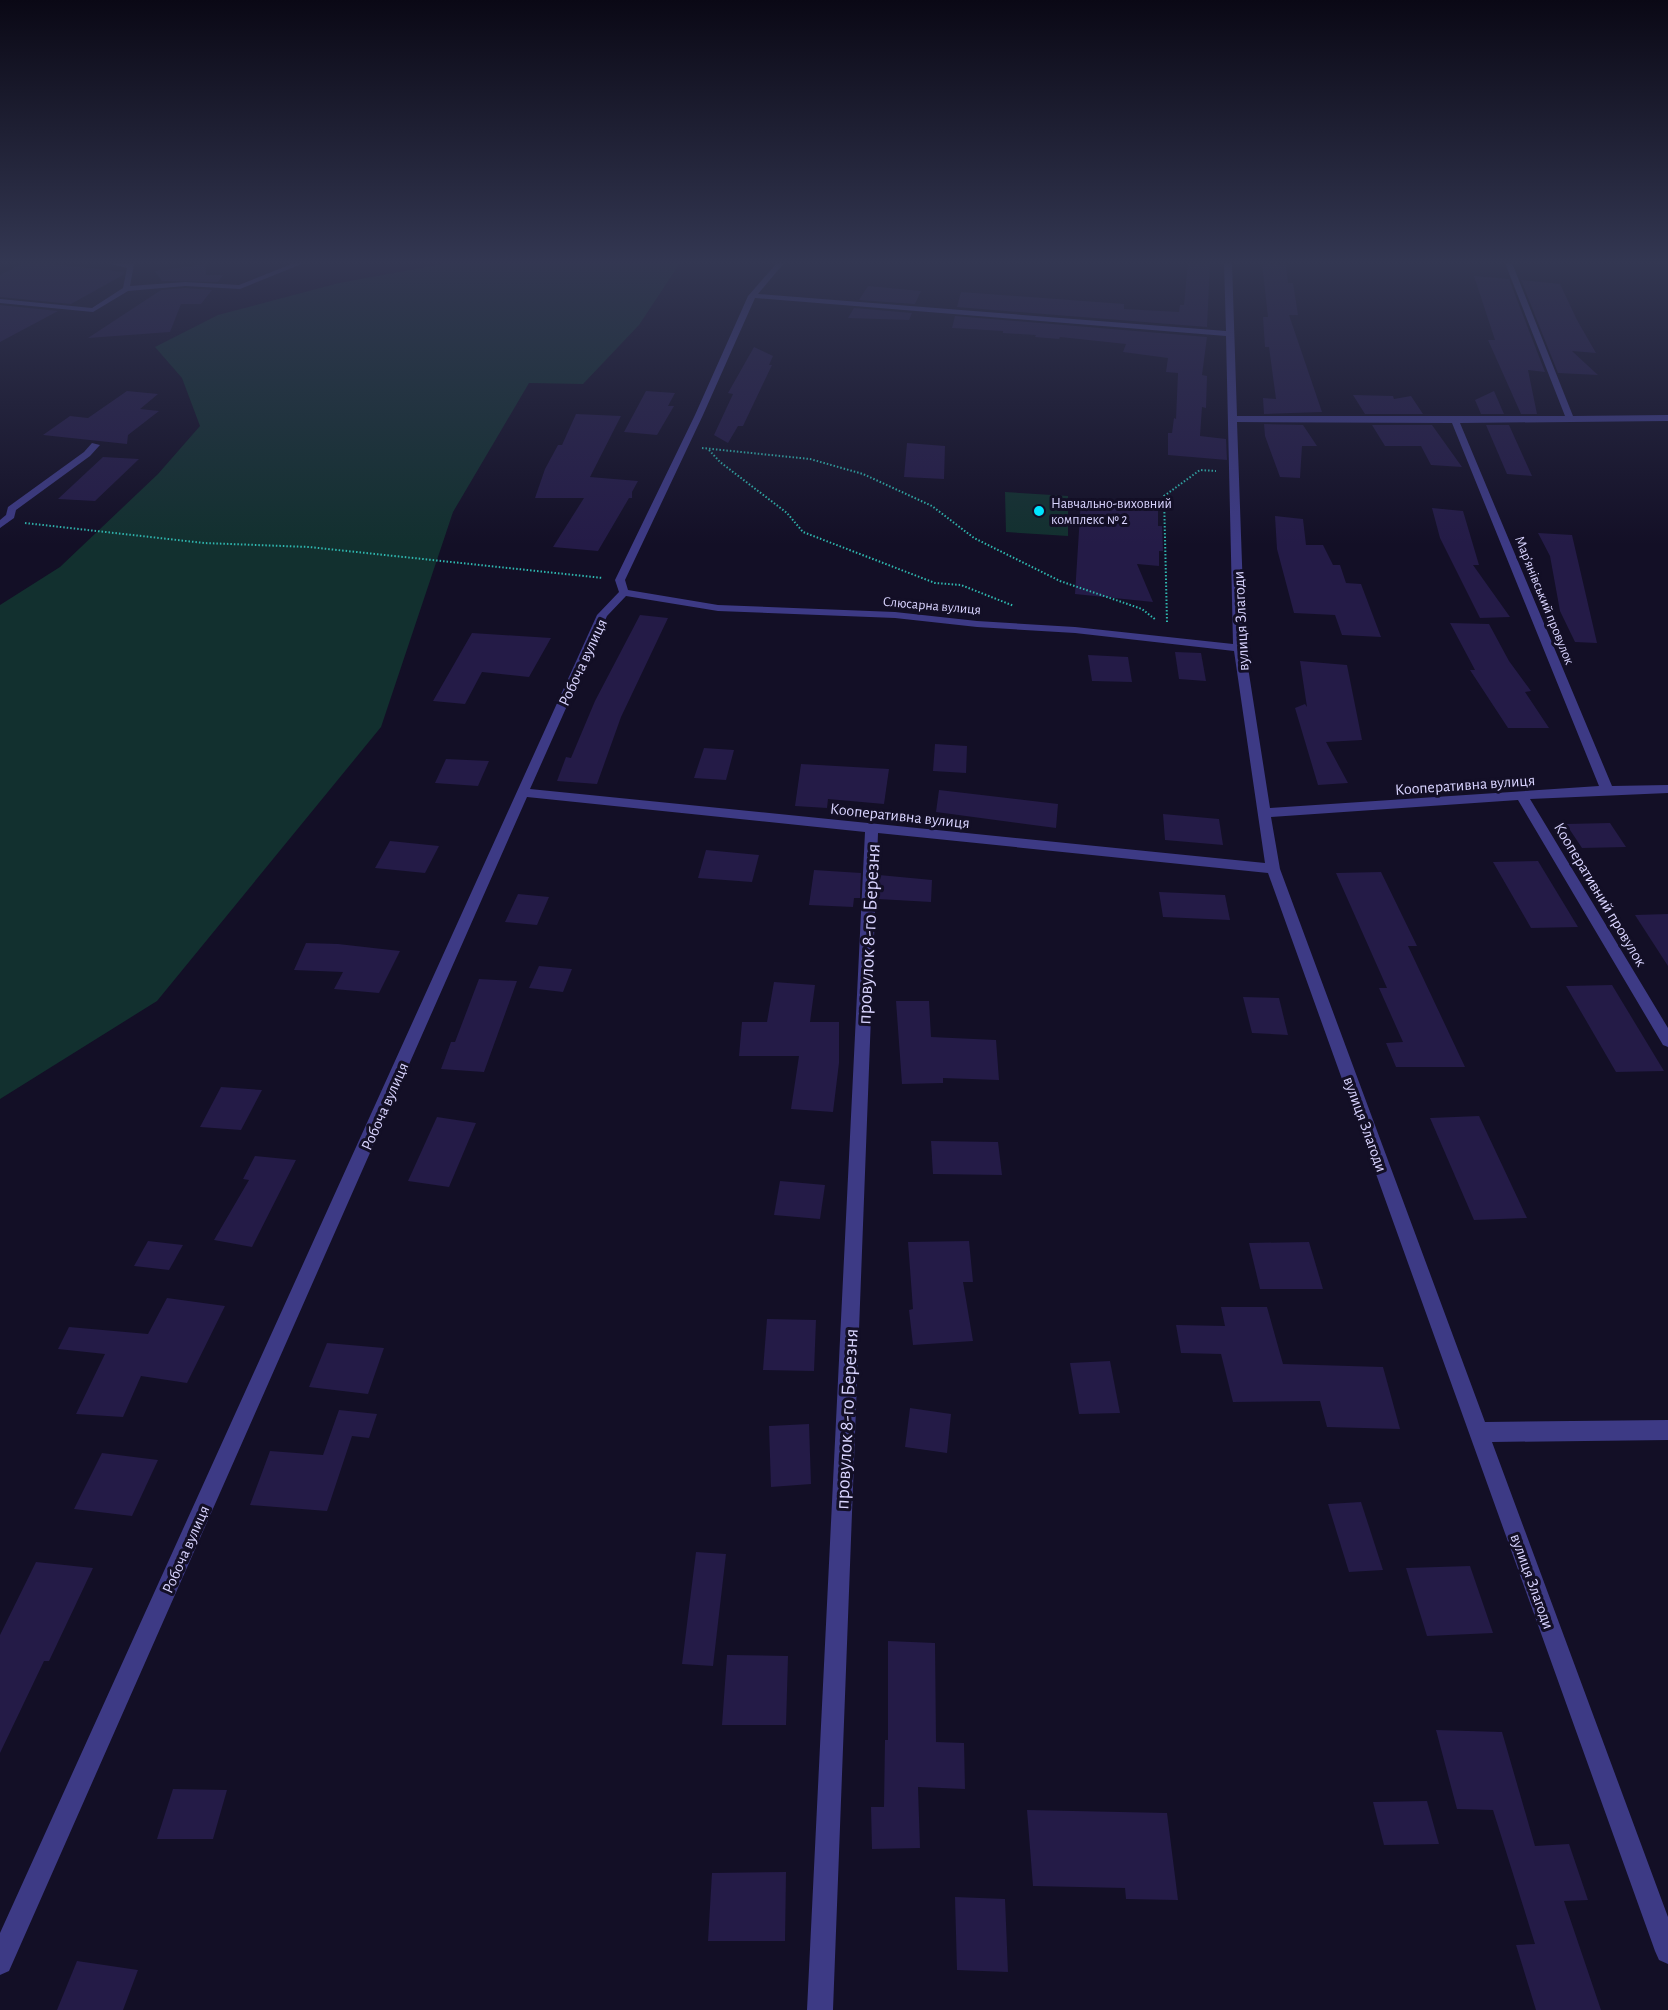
<svg xmlns="http://www.w3.org/2000/svg" width="1668" height="2010" font-family="'Alegreya Sans',sans-serif">
<style>
.green{fill:#12302f}
.building{fill:#241b47}
.lines{fill:none;stroke-linecap:round;stroke-linejoin:round}
.path{stroke:#2fb8b0;stroke-width:2;stroke-dasharray:1.5 2;stroke-linecap:butt}
.street{fill:#3d3a85;fill-rule:evenodd}
.poi-dot{fill:#00e5ff;stroke:#130f26;stroke-width:2}
.labels{text-anchor:middle;stroke-width:6;stroke-linejoin:round;paint-order:stroke}
.far-poi-label{font-size:14px;fill:#d9d4ff;stroke:#130f26;text-anchor:start}
.far-street-label{font-size:14px;fill:#d9d4ff;stroke:#130f26}
.street-label{font-size:16px;fill:#d9d4ff;stroke:#130f26}
.near-street-label{font-size:20px;fill:#d9d4ff;stroke:#130f26}
</style>
<rect width="100%" height="100%" fill="#130f26"/>
<g class="green">
<path d="M448 263H680L639 325 583 384 529 383 453 512 381 727 157 1001 0 1099V605L60 567 158 474 200 426 182 378 155 347 218 315 339 283Z"/>
<path d="M1005 492 1068 496V536L1006 532Z"/>
</g>
<g class="building">
<path d="M23 263H45L124 272 123 275 71 304 0 297V275Z"/>
<path d="M1188 263H1210L1207 327 957 307 961 292 1124 304V309L1179 312 1180 305H1184Z"/>
<path d="M1262 263 1286 265 1288 283H1293L1298 315H1289L1322 412 1264 414 1263 398 1276 399 1269 347H1265L1263 317H1268Z"/>
<path d="M205 264 206 275H223L218 282 162 281 155 271Z"/>
<path d="M1474 276 1509 279 1545 372 1528 370 1537 414H1521L1488 340H1495Z"/>
<path d="M1521 280 1560 284 1577 320 1596 353 1572 351 1598 375 1558 373Z"/>
<path d="M868 286 921 291 915 304 859 300Z"/>
<path d="M185 288 212 290 201 304H181L170 332 88 338 161 290Z"/>
<path d="M0 305 58 311 0 342Z"/>
<path d="M854 308 912 313 909 320 848 318Z"/>
<path d="M955 316 1207 337 1202 375 1207 376 1206 408 1202 407 1200 436 1226 439 1227 460 1168 455V433H1172L1174 418 1176 419 1178 373 1166 372 1168 358 1123 352 1126 344 1060 337 1059 339 1035 337 1036 335 1003 333V331L952 328Z"/>
<path d="M754 347 773 356 769 365H772L743 426H738L728 443 714 435 733 394 728 393Z"/>
<path d="M127 391 158 394 140 409 159 411 128 435 127 444 43 435 70 416 88 418Z"/>
<path d="M646 391 675 393 668 406H674L657 435 624 432Z"/>
<path d="M1494 391 1504 414H1481L1475 400Z"/>
<path d="M1353 395 1393 396 1394 399 1411 396 1423 414H1365Z"/>
<path d="M576 414 621 416 590 477 638 481 632 492V498H629L598 551 553 547 584 498H535L545 469 558 445H562Z"/>
<path d="M1264 424 1303 425 1317 446H1302L1300 478 1280 477 1265 436Z"/>
<path d="M1372 425H1432L1462 467 1431 465 1421 446H1385Z"/>
<path d="M1486 425H1509L1532 476 1507 474Z"/>
<path d="M907 443 945 446 944 479 904 477Z"/>
<path d="M103 457 139 459 95 501 58 499Z"/>
<path d="M1081 499 1158 505V526H1162L1163 551H1159V566L1137 564 1153 602 1075 594Z"/>
<path d="M1432 508 1463 511 1479 565H1473L1510 617 1480 618 1440 538Z"/>
<path d="M1275 516 1303 519 1306 545H1323L1333 565H1340L1346 583 1361 584 1381 637 1342 635 1335 615 1294 613 1277 549Z"/>
<path d="M1538 533 1572 535 1597 643 1575 642 1560 611 1550 556Z"/>
<path d="M640 615 668 618 621 717 597 784 557 781 566 757 571 758 595 701Z"/>
<path d="M1450 623 1489 624 1509 661 1531 691 1525 692 1549 728H1508L1470 670H1475Z"/>
<path d="M472 633 551 638 529 677 482 672 465 704 433 701Z"/>
<path d="M1175 652 1201 653 1206 681 1179 679Z"/>
<path d="M1088 655 1128 657 1132 682 1092 681Z"/>
<path d="M1300 661 1347 665 1362 740 1326 742 1348 783 1318 785 1295 708 1305 704 1307 707Z"/>
<path d="M935 744 967 746 966 773 933 771Z"/>
<path d="M704 748 734 750 726 780 694 778Z"/>
<path d="M446 759 489 761 478 786 435 783Z"/>
<path d="M801 764 889 769 884 804 828 799 827 808 795 806Z"/>
<path d="M939 790 1058 804 1056 828 936 812Z"/>
<path d="M1163 814 1219 819 1223 845 1165 840Z"/>
<path d="M1610 823 1626 847 1582 848 1566 824Z"/>
<path d="M390 841 439 846 425 873 375 868Z"/>
<path d="M706 850 759 855 752 882 698 878Z"/>
<path d="M1538 861 1578 927 1531 928 1493 862Z"/>
<path d="M814 870 861 873 860 898H854L853 907 809 905Z"/>
<path d="M1381 872 1417 946H1408L1465 1067H1396L1386 1043 1403 1042 1379 988H1387L1336 873Z"/>
<path d="M879 875 932 880 931 902 878 899Z"/>
<path d="M1159 892 1225 895 1230 920 1163 917Z"/>
<path d="M518 894 549 897 537 925 505 922Z"/>
<path d="M1668 914V966L1635 915Z"/>
<path d="M306 943 338 944 400 951 379 993 334 989 343 972 294 970Z"/>
<path d="M539 966 572 969 563 992 529 988Z"/>
<path d="M479 979 517 981 484 1072 441 1069 451 1042H455Z"/>
<path d="M774 982 815 985 810 1022H839V1063L833 1112 791 1109 799 1056H739L742 1022H767Z"/>
<path d="M1612 985 1664 1071 1616 1072 1566 986Z"/>
<path d="M1243 997 1279 998 1288 1035 1252 1033Z"/>
<path d="M896 1001H929L931 1037 996 1040 999 1080 943 1078V1083L902 1084Z"/>
<path d="M221 1087 262 1090 241 1130 200 1127Z"/>
<path d="M1479 1116 1527 1218 1474 1220 1430 1118Z"/>
<path d="M437 1117 476 1123 449 1187 408 1181Z"/>
<path d="M931 1141 998 1142 1002 1175 933 1174Z"/>
<path d="M255 1156 296 1160 252 1247 214 1240 249 1180 243 1179Z"/>
<path d="M780 1181 825 1185 820 1219 774 1215Z"/>
<path d="M148 1241 183 1245 169 1270 134 1266Z"/>
<path d="M969 1241 973 1282H963L973 1341 913 1345 909 1310 913 1309 908 1242Z"/>
<path d="M1309 1242 1323 1289H1260L1249 1243Z"/>
<path d="M167 1298 225 1306 187 1383 141 1376 123 1417 76 1414 105 1354 58 1349 69 1327 148 1334Z"/>
<path d="M1221 1307H1267L1283 1364 1383 1367 1400 1429 1327 1427 1320 1401 1233 1402 1221 1354 1181 1353 1176 1325 1225 1326Z"/>
<path d="M767 1319 816 1320 814 1371 763 1370Z"/>
<path d="M327 1343 384 1348 368 1394 309 1387Z"/>
<path d="M1110 1361 1120 1413 1079 1414 1070 1363Z"/>
<path d="M910 1408 951 1414 947 1453 905 1447Z"/>
<path d="M339 1410 377 1414 369 1438 352 1436 327 1511 250 1505 270 1451 323 1455Z"/>
<path d="M809 1424 811 1484 771 1487 769 1426Z"/>
<path d="M102 1453 158 1460 132 1516 74 1509Z"/>
<path d="M1361 1502 1383 1570 1349 1572 1328 1504Z"/>
<path d="M696 1552 726 1554 713 1666 682 1664Z"/>
<path d="M36 1562 93 1568 49 1661H44L0 1753V1635Z"/>
<path d="M1470 1566 1493 1633 1427 1636 1406 1568Z"/>
<path d="M888 1641 935 1643 936 1742 964 1743 965 1789 918 1787 920 1848 872 1849 871 1807H884L885 1740H888Z"/>
<path d="M727 1655 788 1656 786 1725H722Z"/>
<path d="M1436 1730 1502 1732 1535 1846 1569 1844 1588 1900 1564 1901 1601 2010H1536L1516 1945 1535 1944 1493 1810 1457 1809Z"/>
<path d="M173 1789 227 1790 213 1839H157Z"/>
<path d="M1427 1801 1439 1844 1384 1845 1373 1802Z"/>
<path d="M1027 1810 1167 1813 1178 1900 1126 1899 1125 1888 1033 1886Z"/>
<path d="M786 1872 785 1941H708L712 1873Z"/>
<path d="M955 1897 1005 1899 1008 1972 957 1970Z"/>
<path d="M77 1961 138 1970 123 2010H57Z"/>
</g>
<g class="lines">
<g class="path">
<path d="M702 448 810 459 863 474 932 506 974 538 1060 581 1142 609 1156 620"/>
<path d="M709 450 720 462 787 513 803 532 935 583 961 585 1014 606"/>
<path d="M25 523 204 543 309 547 603 578"/>
<path d="M1167 622 1164 496 1200 470 1216 471"/>
</g>
<g class="street">
<path d="M107 263 134 264 130 286 185 282 239 285 294 263H304L240 289 185 286 128 291 93 312 0 303V299L92 308 123 288 127 268Z"/>
<path d="M777 263H784L758 294 1226 331 1224 263H1232L1237 416H1565L1505 263H1512L1573 416 1668 415V421L1460 423 1612 786 1668 785V793L1530 799 1668 1028V1047L1663 1045 1518 800 1271 817 1280 869 1485 1422 1668 1420V1440L1492 1442 1668 1917V1964L1659 1960 1655 1951 1268 873 878 833 833 2010H807L865 832 527 797 9 1971 0 1975V1933L597 615 619 592 615 580 695 415 748 296ZM755 298 1226 336 1233 644 1075 627 977 621 895 612 718 605 628 590 625 580 703 415ZM1237 422 1452 423 1599 786 1270 808 1245 648ZM626 596 718 611 895 618 977 627 1075 633 1234 651 1265 863 530 789 607 616Z"/>
<path d="M92 443 100 445 90 456 16 510 14 518 0 528V520L6 515 8 507 84 452Z"/>
</g>
</g>
<linearGradient id="sky" x2="0" y2="1"><stop stop-color="#0a0815"/><stop offset="0.48" stop-color="#333752"/><stop offset="1" stop-color="#333752" stop-opacity="0"/></linearGradient>
<rect width="1668" height="545" fill="url(#sky)"/>
<circle class="poi-dot" cx="1039" cy="511" r="6"/>
<g class="labels">
<g class="far-poi-label">
<text x="1051" y="508">Навчально-виховний<tspan x="1051" dy="16">комплекс № 2</tspan></text>
</g>
<g class="far-street-label">
<text transform="translate(1545 600) rotate(68)" y="5">Мар’янівський провулок</text>
<text transform="translate(932 605) rotate(5)" y="5">Слюсарна вулиця</text>
</g>
<g class="street-label">
<text transform="translate(1240 621) rotate(-93)" y="6">вулиця Злагоди</text>
<text transform="translate(582 662) rotate(-65)" y="6">Робоча вулиця</text>
<text transform="translate(1465 784) rotate(-4)" y="6">Кооперативна вулиця</text>
<text transform="translate(900 815) rotate(6)" y="6">Кооперативна вулиця</text>
<text transform="translate(1601 894) rotate(59)" y="6">Кооперативний провулок</text>
<text transform="translate(384 1106) rotate(-66)" y="6">Робоча вулиця</text>
<text transform="translate(1366 1124) rotate(70)" y="6">вулиця Злагоди</text>
<text transform="translate(185 1549) rotate(-66)" y="6">Робоча вулиця</text>
<text transform="translate(1533 1581) rotate(70)" y="6">вулиця Злагоди</text>
</g>
<g class="near-street-label">
<text transform="translate(868 934) rotate(-87)" y="7">провулок 8-го Березня</text>
<text transform="translate(846 1419) rotate(-87)" y="7">провулок 8-го Березня</text>
</g>
</g>
</svg>
